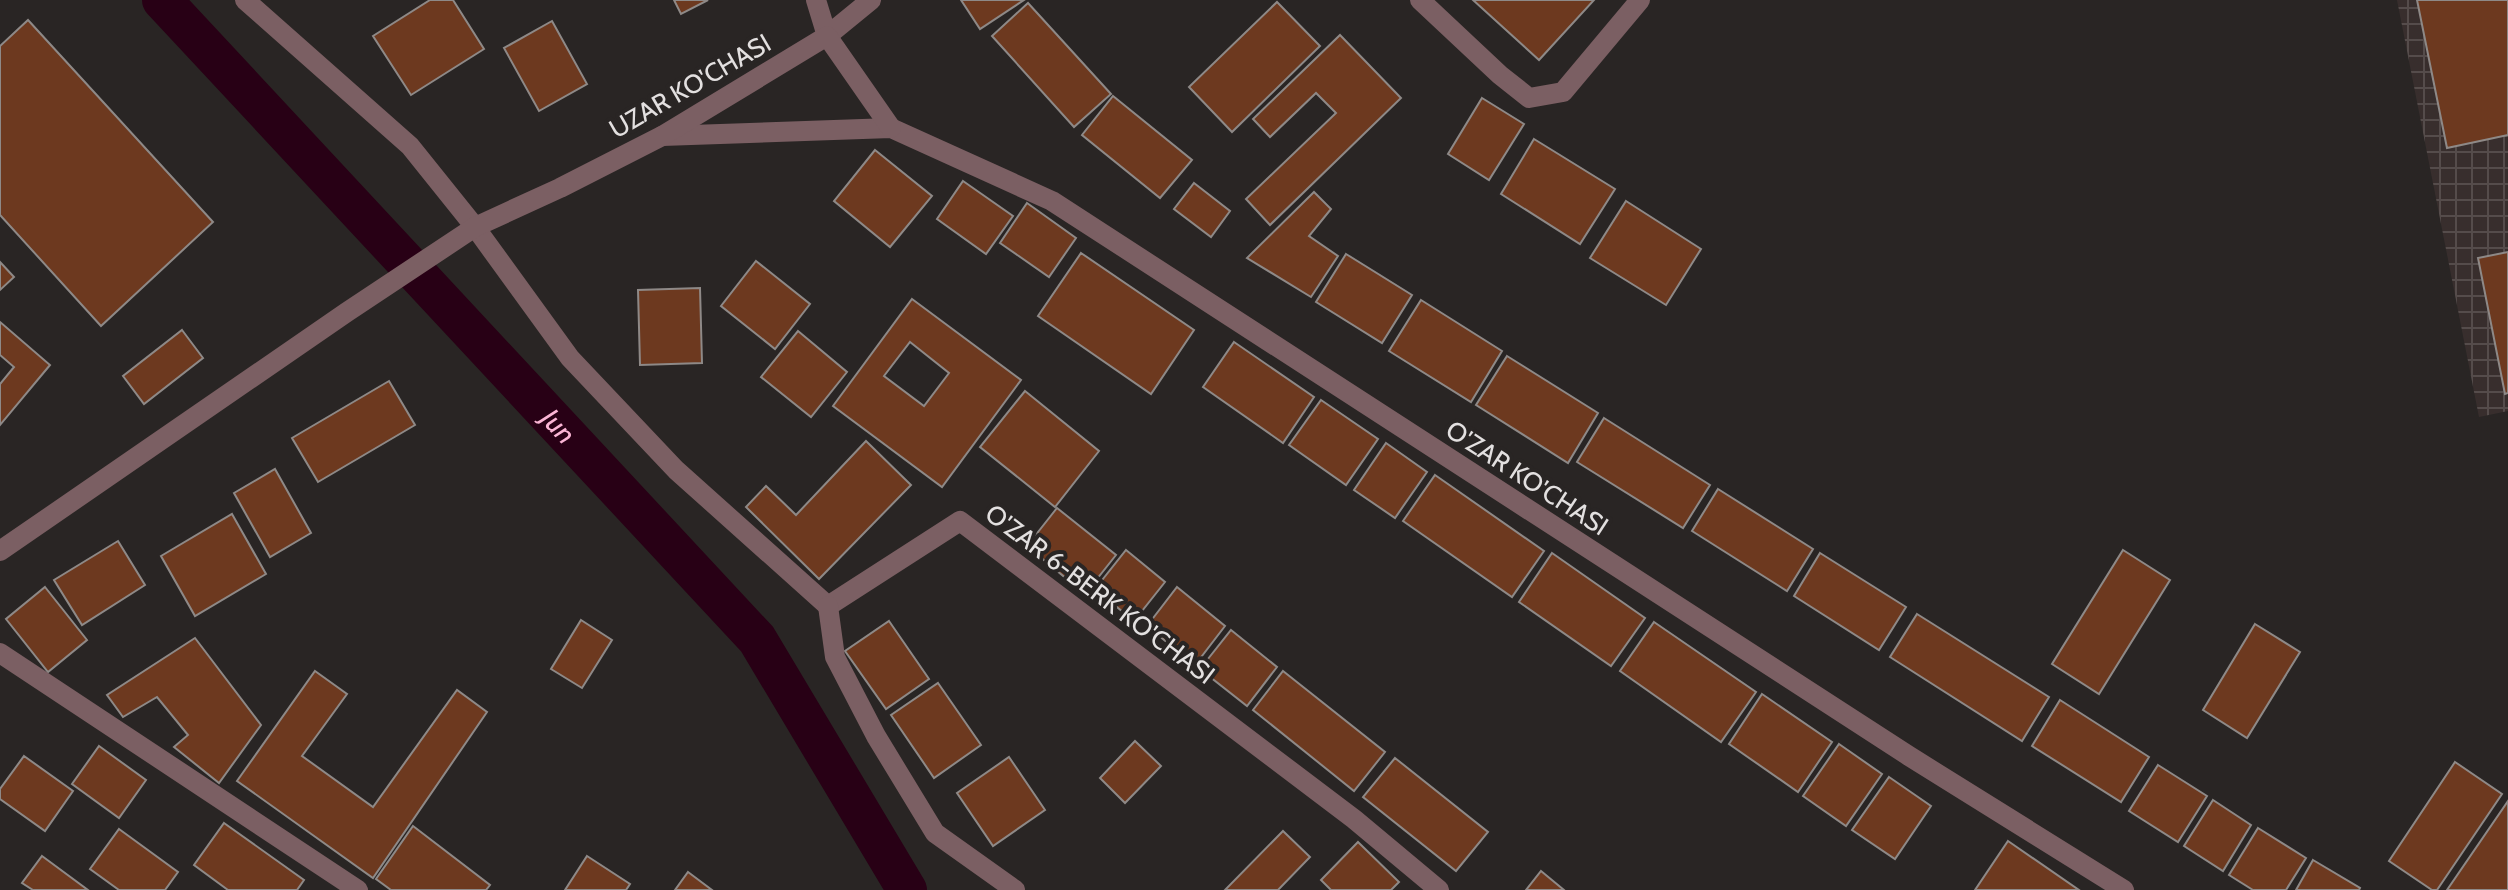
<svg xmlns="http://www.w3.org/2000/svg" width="2508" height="890" font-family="Cabin,sans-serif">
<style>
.industrial{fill:url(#industrial-grid)}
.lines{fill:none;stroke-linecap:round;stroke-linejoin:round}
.canal{stroke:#280015;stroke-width:40}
.building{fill:#6d391f;stroke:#8e8987;stroke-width:2;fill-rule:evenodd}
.minor{stroke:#7b5f63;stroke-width:20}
.labels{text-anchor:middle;stroke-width:8;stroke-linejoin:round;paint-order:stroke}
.street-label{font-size:26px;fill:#e3e0e0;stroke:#292524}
.water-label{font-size:28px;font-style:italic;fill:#fbb5d5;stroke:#292524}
</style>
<defs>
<pattern id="industrial-grid" width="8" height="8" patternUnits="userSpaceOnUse" patternTransform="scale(2)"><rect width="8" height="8" fill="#382e2d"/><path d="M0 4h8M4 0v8" fill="none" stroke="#554c4b"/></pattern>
</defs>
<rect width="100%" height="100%" fill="#292524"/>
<path class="industrial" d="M2397 0H2508V411L2479 417Z"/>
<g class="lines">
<path class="canal" id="s1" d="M162 0 757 639 907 890"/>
</g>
<g class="building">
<path d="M430 0H453L484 49 411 95 373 36Z"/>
<path d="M674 0H708L681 14Z"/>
<path d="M961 0H1024L980 29Z"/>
<path d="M1473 0H1594L1539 60Z"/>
<path d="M2417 0H2508V135L2447 148Z"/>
<path d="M1277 2 1320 46 1232 132 1189 87Z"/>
<path d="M1028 3 1111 94 1074 127 992 36Z"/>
<path d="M28 20 213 222 101 326 0 215V46Z"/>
<path d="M552 21 587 84 539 111 504 48Z"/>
<path d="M1340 35 1401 98 1270 225 1246 199 1336 113 1316 93 1270 137 1253 119Z"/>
<path d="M1113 96 1192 160 1160 198 1082 135Z"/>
<path d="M1482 98 1524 124 1489 180 1448 154Z"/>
<path d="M1534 139 1615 189 1580 244 1501 194Z"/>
<path d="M875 150 932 196 890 247 834 201Z"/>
<path d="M963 181 1013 216 986 254 937 219Z"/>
<path d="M1194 183 1230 211 1211 237 1174 209Z"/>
<path d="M1314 192 1331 209 1309 236 1338 256 1311 297 1247 258Z"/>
<path d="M1626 201 1701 249 1666 305 1590 258Z"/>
<path d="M1027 203 1076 238 1049 277 1000 243Z"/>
<path d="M2508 252V393L2505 394 2478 258Z"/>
<path d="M1081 253 1194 330 1151 394 1038 316Z"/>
<path d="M1346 254 1412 295 1382 343 1316 302Z"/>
<path d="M756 261 810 304 775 349 721 306Z"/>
<path d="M0 262 14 277 0 290Z"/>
<path d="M700 288 702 363 640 365 638 290Z"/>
<path d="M912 299 1021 380 942 487 833 406ZM910 342 949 373 924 406 884 376Z"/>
<path d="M1421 300 1502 351 1471 402 1389 351Z"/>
<path d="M0 322 50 365 0 425V384L14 367 0 355Z"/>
<path d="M182 330 203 358 144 404 123 376Z"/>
<path d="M798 331 847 372 811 417 761 377Z"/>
<path d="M1234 342 1314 397 1283 443 1203 387Z"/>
<path d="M1507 356 1598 413 1568 463 1476 405Z"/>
<path d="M389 381 415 425 318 482 292 438Z"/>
<path d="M1025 391 1099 451 1055 507 980 447Z"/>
<path d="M1321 400 1378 439 1346 485 1289 445Z"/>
<path d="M1604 418 1710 485 1683 528 1577 462Z"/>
<path d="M866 441 911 485 819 579 746 507 766 486 796 515Z"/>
<path d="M1386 443 1427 472 1395 518 1354 490Z"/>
<path d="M275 469 311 533 270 557 234 493Z"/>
<path d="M1435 475 1544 551 1512 597 1403 521Z"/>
<path d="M1718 489 1813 549 1787 591 1692 531Z"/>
<path d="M1057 508 1116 555 1085 594 1027 546Z"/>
<path d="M232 514 266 574 195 616 161 556Z"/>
<path d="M118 541 145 585 82 625 54 580Z"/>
<path d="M1126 550 1165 582 1134 621 1095 589Z"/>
<path d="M2123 550 2170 580 2099 694 2052 664Z"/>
<path d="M1552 553 1645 618 1611 666 1519 602Z"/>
<path d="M1820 553 1906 607 1879 650 1794 596Z"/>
<path d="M45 587 87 640 48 672 6 619Z"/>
<path d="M1177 587 1225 626 1195 665 1147 626Z"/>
<path d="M1917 614 2049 697 2022 741 1890 657Z"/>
<path d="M581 620 612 640 582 688 551 669Z"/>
<path d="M889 621 929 679 886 709 845 651Z"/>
<path d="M1654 622 1756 692 1721 742 1620 671Z"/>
<path d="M2255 624 2300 652 2247 738 2203 710Z"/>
<path d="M1231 630 1277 667 1247 706 1200 669Z"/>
<path d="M195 638 261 725 219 783 174 747 188 735 157 697 123 717 107 695Z"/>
<path d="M315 671 347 694 302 756 373 807 457 690 487 712 373 878 237 781Z"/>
<path d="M1283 671 1385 752 1354 791 1253 710Z"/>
<path d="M938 683 981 745 934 778 891 715Z"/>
<path d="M1762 694 1832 742 1798 792 1729 744Z"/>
<path d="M2060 700 2149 757 2121 802 2032 746Z"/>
<path d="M1135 741 1161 766 1125 803 1100 778Z"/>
<path d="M1839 744 1882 774 1846 826 1803 796Z"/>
<path d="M99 746 146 780 119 818 72 784Z"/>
<path d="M24 756 73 791 45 831 0 799V789Z"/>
<path d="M1009 757 1045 810 993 846 957 793Z"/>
<path d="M1395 758 1488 832 1456 871 1363 797Z"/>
<path d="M2455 762 2502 794 2437 890H2432L2389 861Z"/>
<path d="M2158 765 2207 796 2178 842 2129 811Z"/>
<path d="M1889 777 1931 806 1895 859 1852 830Z"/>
<path d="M2213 800 2251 825 2223 871 2184 846Z"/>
<path d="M2508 801V890H2447Z"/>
<path d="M224 823 304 880 297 890H228L194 865Z"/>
<path d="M413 826 490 885 486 890H391L376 879Z"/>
<path d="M2258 828 2306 858 2286 890H2253L2229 875Z"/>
<path d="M119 829 178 872 165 890H119L90 869Z"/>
<path d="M1283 831 1310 857 1278 890H1225Z"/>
<path d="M2008 841 2079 890H1975Z"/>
<path d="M1358 842 1399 882 1391 890H1331L1321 880Z"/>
<path d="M42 856 88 890H33L22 883Z"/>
<path d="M587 856 630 884 626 890H565Z"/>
<path d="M2313 860 2360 888 2359 890H2296Z"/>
<path d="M1541 871 1564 890H1526Z"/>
<path d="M688 872 712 890H675Z"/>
</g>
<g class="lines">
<g class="minor">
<path d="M245 0 410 146 475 227 570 358 676 470 828 606 960 521 1354 819 1439 890"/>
<path d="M816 0 827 36 871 0"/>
<path d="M1420 0 1500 75 1529 98 1563 92 1640 0"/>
<path d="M662 136 891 128 1052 201 1909 756 2124 890"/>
<path d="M0 551 347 312 475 227 560 188 662 136 827 36 891 128"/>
<path d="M828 606 835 657 876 736 935 833 1015 890"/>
<path d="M0 653 358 890"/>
</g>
</g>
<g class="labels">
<g class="street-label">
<text transform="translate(690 86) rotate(-30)" y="9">UZAR KO'CHASI</text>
<text transform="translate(1527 478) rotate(33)" y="9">O'ZAR KO'CHASI</text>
<text transform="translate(1100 594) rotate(37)" y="9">O'ZAR 6-BERK KO'CHASI</text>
</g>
<g class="water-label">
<text dy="10" stroke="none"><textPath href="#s1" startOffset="582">Jun</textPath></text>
</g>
</g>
</svg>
